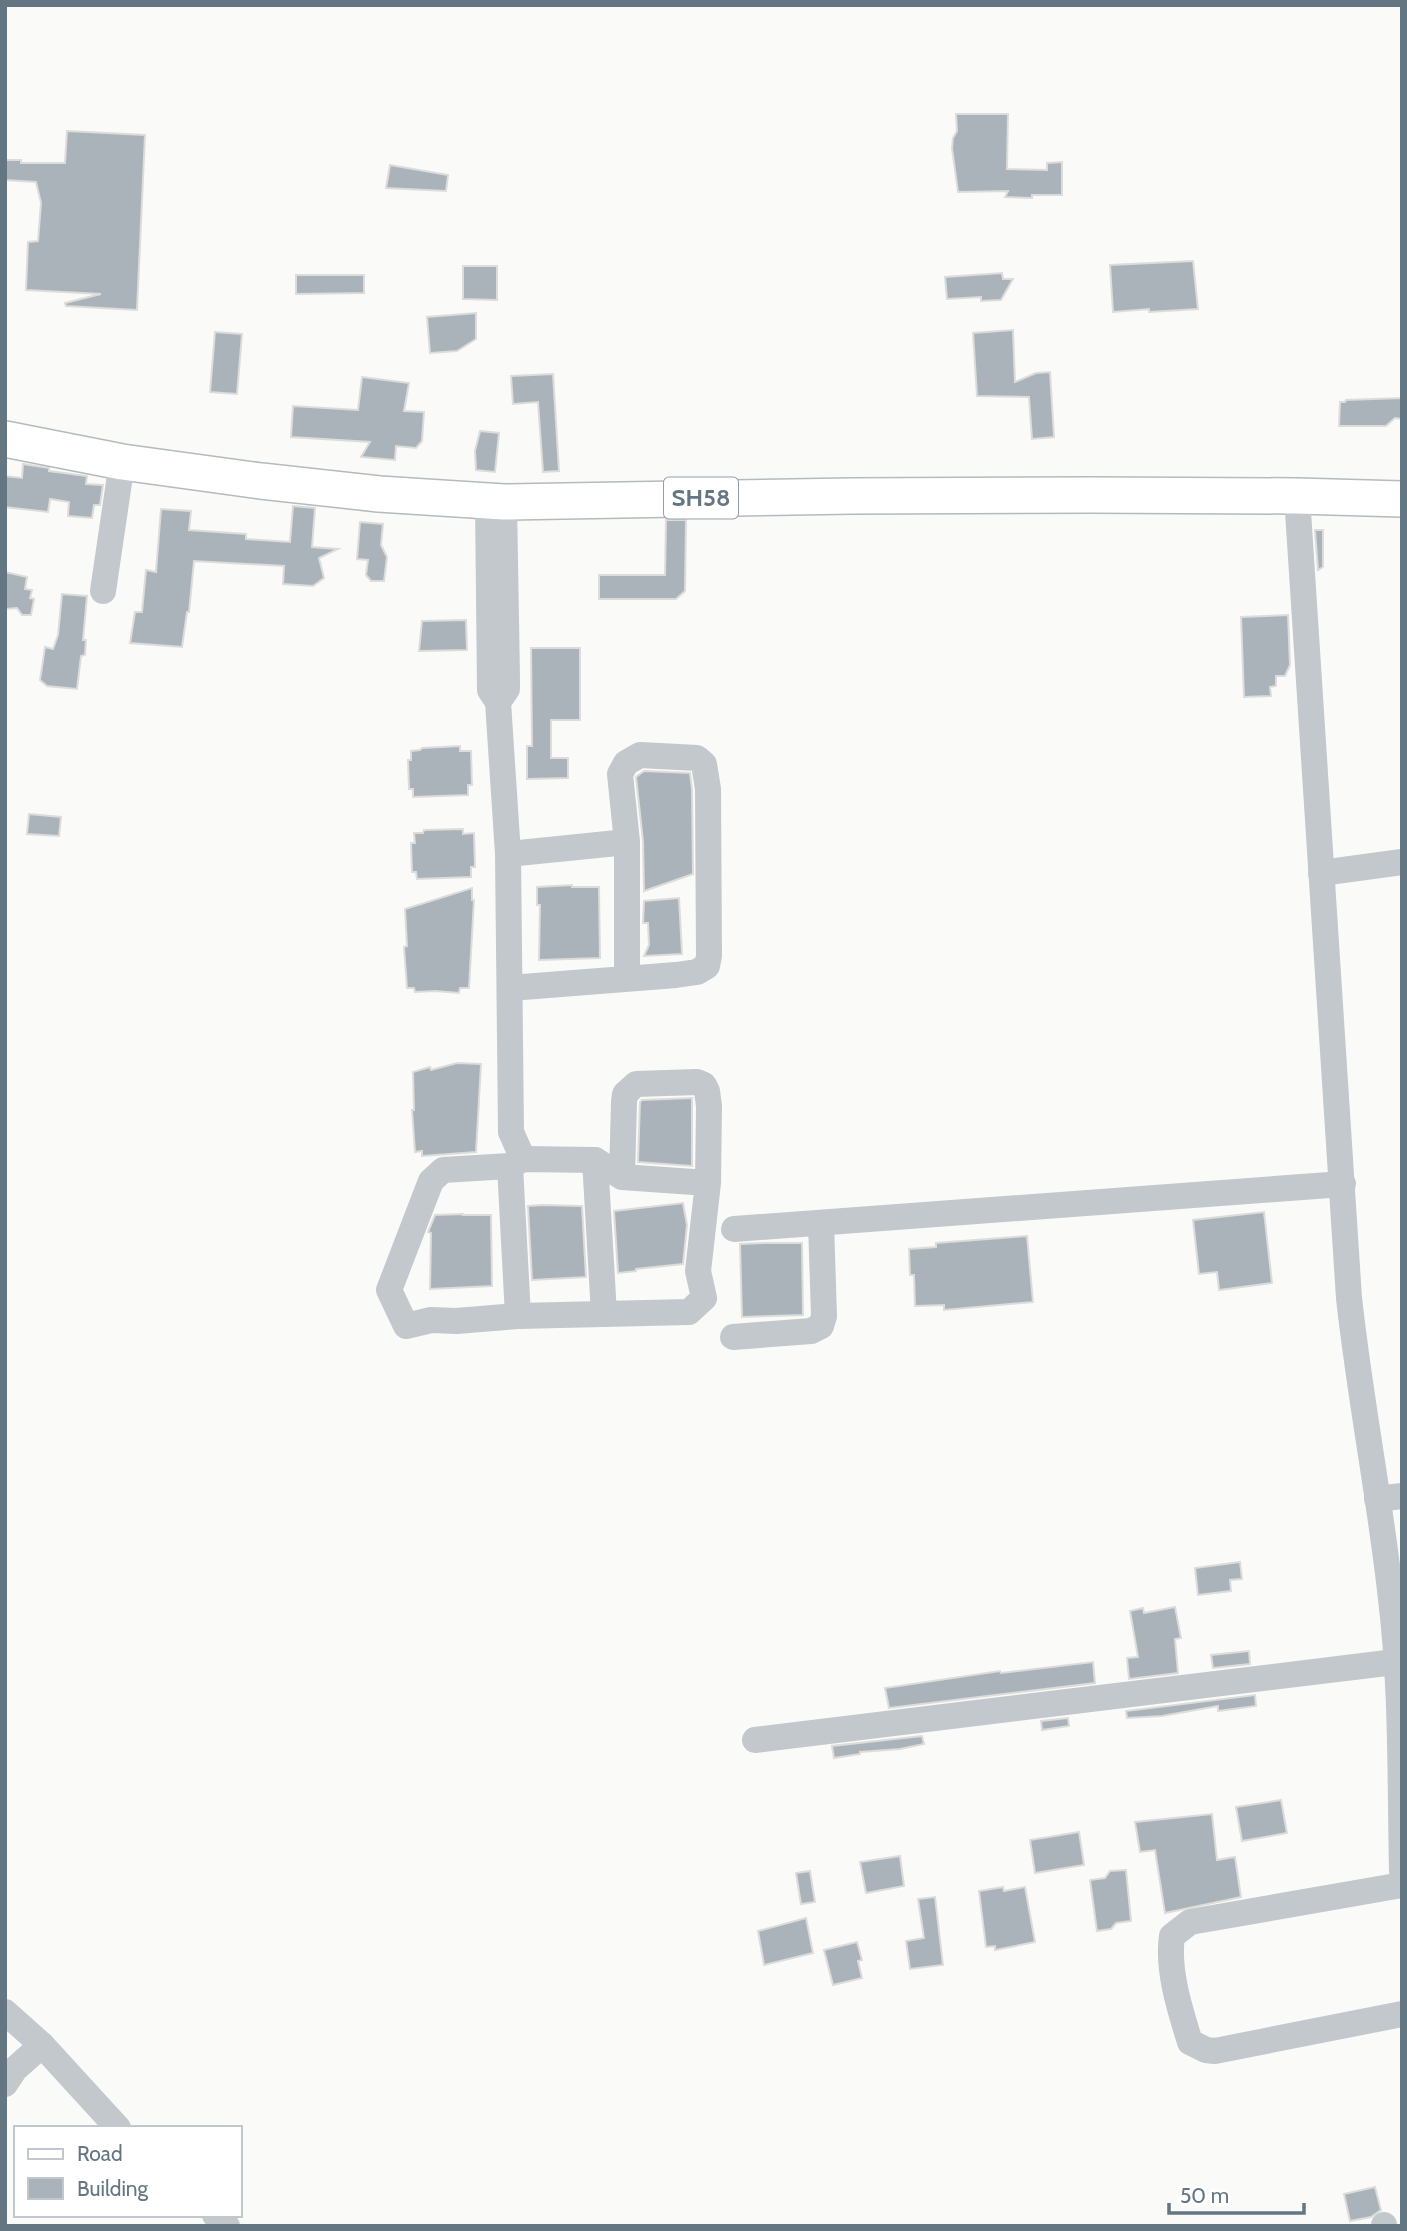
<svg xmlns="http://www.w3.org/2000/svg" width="1407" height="2231" font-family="Cabin,sans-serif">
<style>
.building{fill:#aab3b9;stroke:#dcdcda;stroke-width:2}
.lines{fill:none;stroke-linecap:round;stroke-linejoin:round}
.major-casing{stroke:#b5babe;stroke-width:38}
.minor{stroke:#c3c8cc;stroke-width:26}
.major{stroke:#fff;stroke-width:35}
.labels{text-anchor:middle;stroke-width:7;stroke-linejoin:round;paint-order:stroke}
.shield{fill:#fff;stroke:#939fa8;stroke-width:2}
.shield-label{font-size:24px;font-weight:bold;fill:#657683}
</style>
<rect width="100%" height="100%" fill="#fafaf8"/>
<g class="building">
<path d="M956 114H1008L1007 169 1047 170V163L1062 162V195H1032V198L1005 197 1008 191 958 192 952 148 953 138 957 131Z"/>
<path d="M67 131 145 135 137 310 66 306 65 303 101 294 26 290 28 242 38 241 41 203 36 182 5 180V160H21V163H65Z"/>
<path d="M390 165 448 175 446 191 386 188Z"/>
<path d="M1193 261 1198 309 1149 312V309L1113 312 1110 265Z"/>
<path d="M463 266H497V300L463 299Z"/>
<path d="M1002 273 1003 279H1013L1001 300 981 301V297L947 299 945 277Z"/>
<path d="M296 275H364V293L296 294Z"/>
<path d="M476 313V339L457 351 430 353 427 317Z"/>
<path d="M1013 330 1015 382 1036 373 1050 372 1054 437 1032 439 1029 397 977 396 973 333Z"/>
<path d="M215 332 242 334 237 394 210 392Z"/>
<path d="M553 374 559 471 543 472 538 402 513 404 511 376Z"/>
<path d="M362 377 409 383 404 411 424 412 422 441 416 448 396 446 395 460 361 457 370 442 291 437 293 406 358 410Z"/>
<path d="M1402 398V419L1395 418 1386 426H1339L1340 402H1345L1346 400Z"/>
<path d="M480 431 499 433 495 472 476 470 475 451Z"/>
<path d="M23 464 49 468V471L87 476 86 484 103 485 100 505H94L92 518 68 516 69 502 50 499 48 512 5 507V476L22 478Z"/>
<path d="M293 506 315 508 312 547 338 549 319 558 324 578 313 586 283 584 284 566 194 561 189 612H187L182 647 130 643 135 612H142L146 570 156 572 161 509 191 511 189 530 246 534V539L290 542Z"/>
<path d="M666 520H686L685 591 676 599H599V575H665Z"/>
<path d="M360 522 383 524 381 545 387 557 384 581H371L366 575 368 560 357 559Z"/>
<path d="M1315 530H1323V567L1318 570Z"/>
<path d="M5 572 27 577 25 589 32 590 30 598 34 599 31 615H22L17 608 5 609Z"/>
<path d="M62 594 87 596 83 640H86L85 655 81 656 77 689 47 686 40 680 45 647 53 649 58 635Z"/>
<path d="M1288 615 1290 665 1285 676H1276V686L1270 687 1271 696 1244 697 1241 617Z"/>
<path d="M466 620 467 650 419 651 422 621Z"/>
<path d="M531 648H580V720H551V758H568V778L527 779V746H532Z"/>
<path d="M460 746V751H471L472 785H468V795L413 797V789H409L408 760H411V751L420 750 422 748Z"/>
<path d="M644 771 690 773 692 790 693 874 644 891 643 841 636 777Z"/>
<path d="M29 814 61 817 59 836 27 834Z"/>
<path d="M463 829V834L474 833 475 867H471V877L417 879 416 872H412L411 843H415L414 833H423L424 830Z"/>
<path d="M572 885V887H599L600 958 539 960 540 905H537V887Z"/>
<path d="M472 888V900H474L469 988H460L459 993 435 991 415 992 414 988H407L404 947 407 946 405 909Z"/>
<path d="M679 898 682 954 644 956 649 945 648 923H643L644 901Z"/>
<path d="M457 1063 481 1064 476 1152 422 1156V1151L415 1152 412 1110H414L413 1072 430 1067 431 1070Z"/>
<path d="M692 1098V1166L638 1162 640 1102 642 1100Z"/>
<path d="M683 1203 687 1225 683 1264 636 1269V1271L618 1273 614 1211Z"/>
<path d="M542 1205 582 1206 586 1277 532 1280 528 1206Z"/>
<path d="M1264 1212 1272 1283 1219 1290 1217 1272 1199 1274 1193 1220Z"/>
<path d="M463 1214V1215H491L492 1286 430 1289 431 1233 428 1232 435 1215Z"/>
<path d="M1027 1236 1033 1302 944 1310V1305L915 1306 914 1275H910L909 1249 936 1247V1243Z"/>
<path d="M764 1243H802L803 1315 742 1317 740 1244Z"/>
<path d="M1240 1562 1242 1579 1230 1580 1231 1591 1198 1595 1195 1568Z"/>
<path d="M1175 1607 1181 1638 1175 1639 1178 1673 1129 1679 1127 1658 1138 1657 1130 1611 1143 1608 1144 1613Z"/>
<path d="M1249 1651 1250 1664 1213 1668 1211 1655Z"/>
<path d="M1093 1662 1095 1683 889 1708 885 1688 1000 1671 1001 1673Z"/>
<path d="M1255 1695 1256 1706 1218 1711V1706L1162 1716 1127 1718 1126 1711Z"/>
<path d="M1068 1718 1069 1726 1042 1730 1041 1721Z"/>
<path d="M922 1736 924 1744 900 1749 860 1752V1754L834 1758 832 1746Z"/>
<path d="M1281 1800 1287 1833 1242 1841 1236 1807Z"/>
<path d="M1212 1814 1217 1860 1235 1857 1241 1897 1165 1913 1155 1850 1140 1852 1135 1822Z"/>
<path d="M1079 1832 1084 1865 1035 1873 1030 1840Z"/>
<path d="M900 1856 904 1886 866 1893 860 1862Z"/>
<path d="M1126 1870 1131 1921 1116 1923 1111 1929 1097 1931 1090 1880 1105 1878 1110 1871Z"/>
<path d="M810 1871 815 1902 801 1904 796 1873Z"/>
<path d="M1003 1887 1004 1891 1025 1887 1035 1942 995 1950V1946L986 1947 979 1891Z"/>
<path d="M935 1897 943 1965 910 1969 906 1941 924 1938 918 1899Z"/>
<path d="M806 1918 813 1953 764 1965 758 1931Z"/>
<path d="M857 1942 862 1960 858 1961 862 1978 833 1985 824 1950Z"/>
<path d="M1375 2187 1381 2210 1371 2217 1350 2221 1344 2194Z"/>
</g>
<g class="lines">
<g class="major-casing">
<path id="major" d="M5 439 122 462 261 481 379 494 504 502 852 496 1091 495 1297 496 1402 499"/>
</g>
<g class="minor">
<path d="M1297 496 1349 1298C1360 1399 1380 1498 1391 1599 1402 1689 1400 1780 1402 1871"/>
<path d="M488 501 490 690 498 702 507 689V678L504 502"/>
<path d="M103 591 122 462"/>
<path d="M498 702 508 854 511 1132 523 1159"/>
<path d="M508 854 627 842"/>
<path d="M1321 873 1402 862"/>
<path d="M510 988 676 975 697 972 707 966 709 956 708 789 704 764 697 758 640 755 626 763 620 774 627 842V978"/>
<path d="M595 1160 604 1314"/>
<path d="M510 1166 518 1316"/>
<path d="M622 1177 624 1102 625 1094 636 1084 697 1082 704 1085 707 1091 709 1106 708 1183 698 1271 704 1298 689 1312 518 1316 456 1321 431 1320 406 1326 389 1290 431 1181 443 1170 510 1166 523 1159 595 1160 622 1177 708 1183"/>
<path d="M734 1229 1343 1184"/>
<path d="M733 1337 811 1331 821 1326 824 1316 821 1223"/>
<path d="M1377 1499 1402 1496"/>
<path d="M755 1740 1395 1662"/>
<path d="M1402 1885 1190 1922 1172 1936C1167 1970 1180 2010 1190 2042L1206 2050 1215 2051 1402 2014"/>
<path d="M5 2012 42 2045 118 2128"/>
<path d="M5 2084 15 2069 42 2045"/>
<path d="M215 2215 227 2226"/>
<path d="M1384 2225V2226"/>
</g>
<use href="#major" class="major"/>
</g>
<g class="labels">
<rect class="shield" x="664" y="477.5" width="74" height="41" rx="5"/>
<g class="shield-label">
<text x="701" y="506">SH58</text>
</g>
</g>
<rect width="1407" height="2231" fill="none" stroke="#657683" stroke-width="14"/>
<rect x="14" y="2126" width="228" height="91" fill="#ffffff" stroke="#c1c8cd" stroke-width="2"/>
<rect x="28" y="2149" width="35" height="10" fill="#ffffff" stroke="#c1c8cd" stroke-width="2"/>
<text x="77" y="2161" font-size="21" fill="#657683">Road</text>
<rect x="28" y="2178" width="35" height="21" fill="#aab3b9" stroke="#c1c8cd" stroke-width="2"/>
<text x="77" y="2196" font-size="21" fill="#657683">Building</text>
<path d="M1169 2203v10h135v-10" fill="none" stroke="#657683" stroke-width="3.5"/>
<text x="1180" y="2203" font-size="21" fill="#657683" stroke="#ffffff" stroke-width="5" paint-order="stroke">50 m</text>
</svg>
